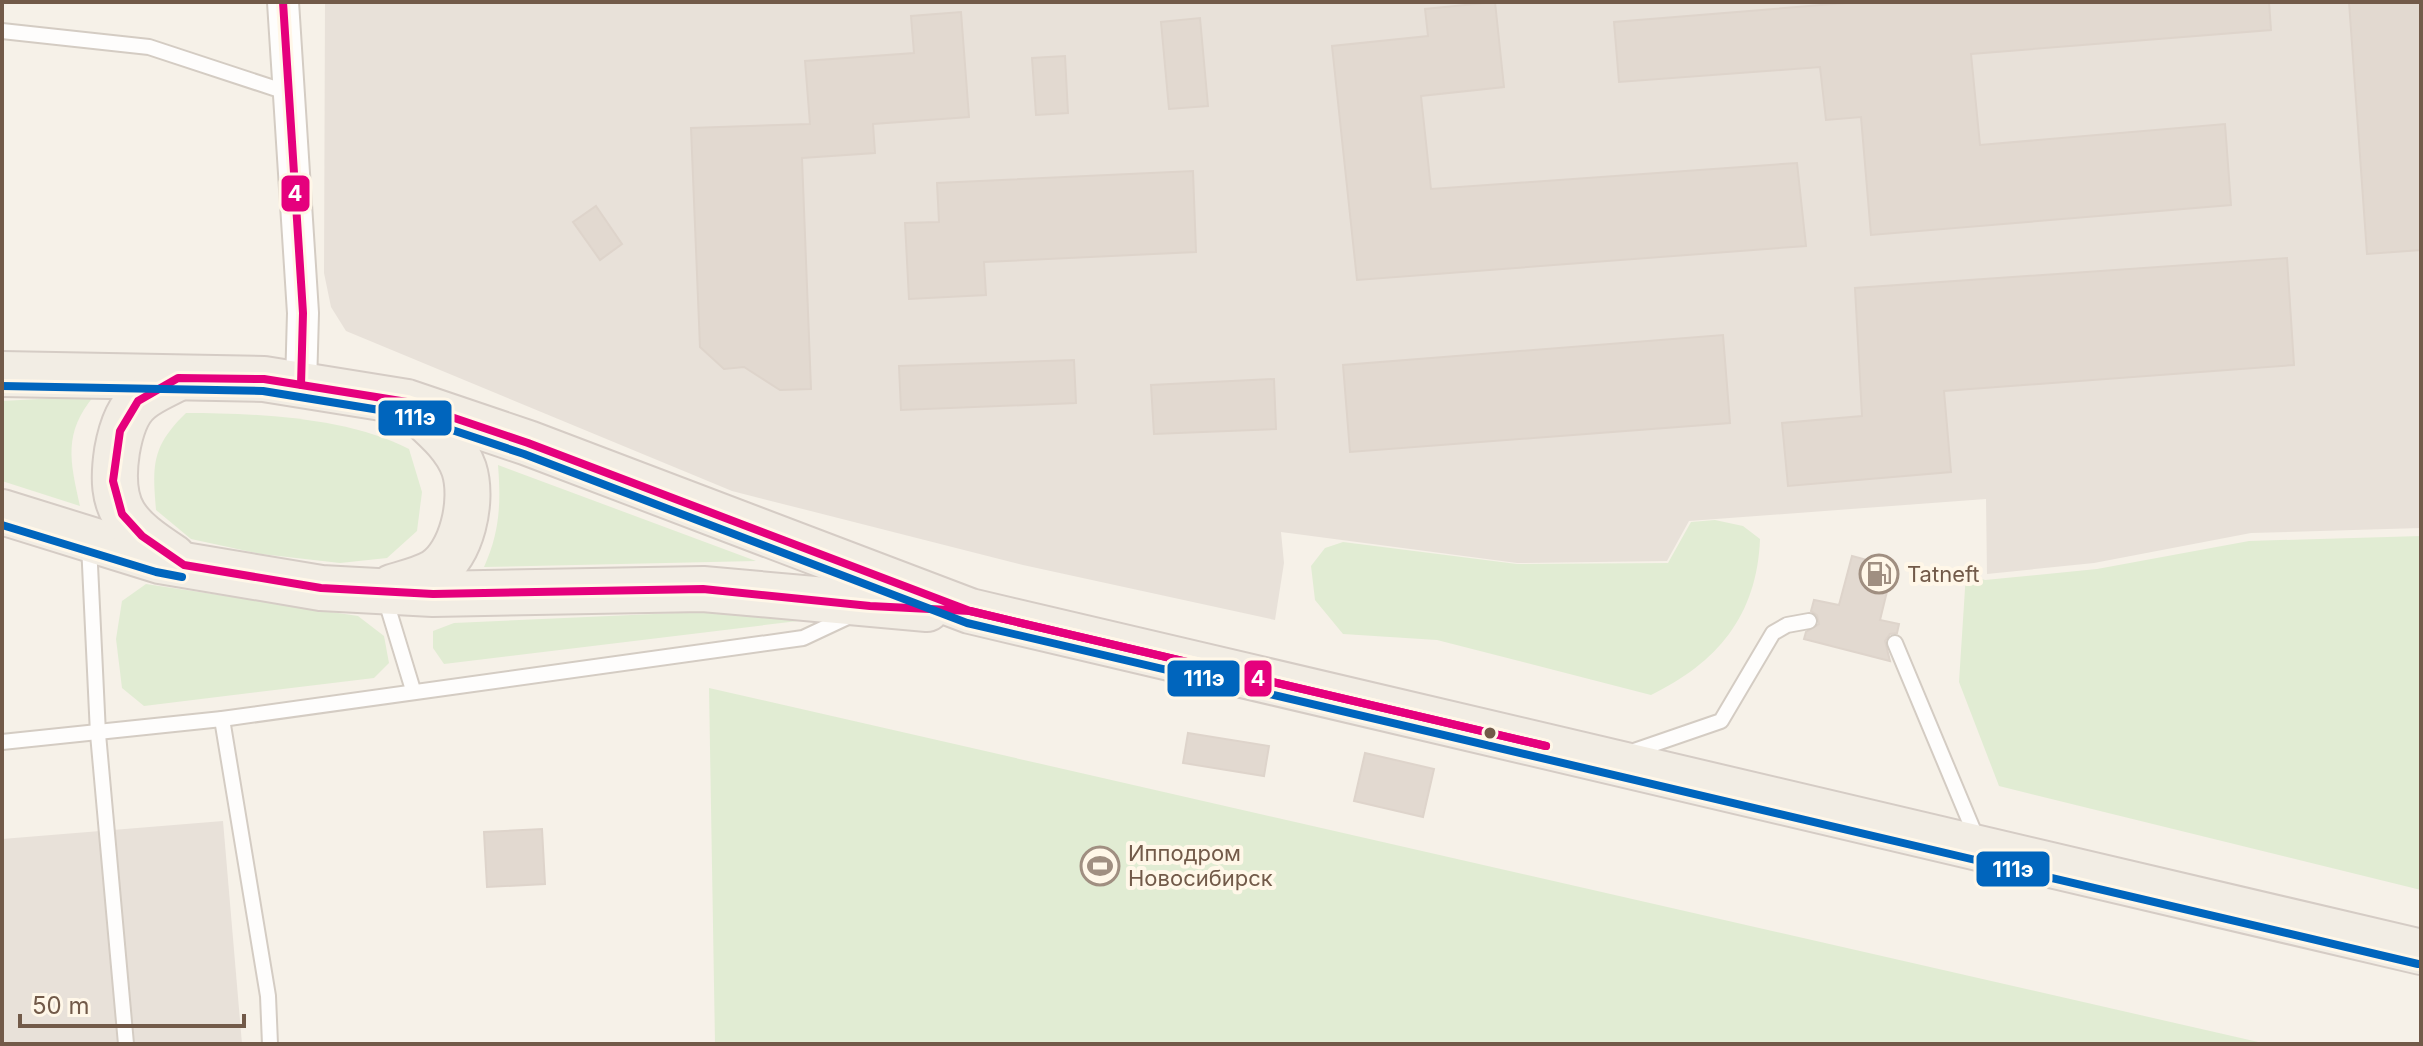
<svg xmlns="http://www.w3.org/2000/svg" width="2423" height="1046" font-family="Inter,sans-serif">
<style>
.industrial{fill:#e8e1d9}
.green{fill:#e1ecd3}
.building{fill:#e2d9d0;stroke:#ded4cb;stroke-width:2}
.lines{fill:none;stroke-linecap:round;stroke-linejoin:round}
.lane-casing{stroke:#d4ccc3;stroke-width:18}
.street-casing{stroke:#d4ccc3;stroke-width:34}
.primary-casing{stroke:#d5ccc5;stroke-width:48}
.lane{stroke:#fefdfc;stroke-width:14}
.street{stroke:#fefdfc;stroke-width:30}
.primary{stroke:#f2ede4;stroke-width:44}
.bus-1-casing{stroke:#fff7e8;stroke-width:14}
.bus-2-casing{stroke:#fff7e8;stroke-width:14}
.bus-1{stroke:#e5007d;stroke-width:8}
.bus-2{stroke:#0065bd;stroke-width:8}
.bus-dot{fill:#725a49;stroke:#fff7e8;stroke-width:3}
.labels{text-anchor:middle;stroke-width:8;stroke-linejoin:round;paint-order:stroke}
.poi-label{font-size:22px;fill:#725a49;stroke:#fff7e8;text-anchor:start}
.line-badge{stroke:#fff7e8;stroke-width:3}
.badge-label{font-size:22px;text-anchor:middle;font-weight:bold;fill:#fff}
</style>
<rect width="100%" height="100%" fill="#f6f1e8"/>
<g class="industrial">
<path d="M325 2H2421V528L2251 533 2094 563 1987 574 1986 499 1689 521 1667 561 1517 563 1281 532 1284 563 1275 620 1023 565 732 491 346 331 331 307 324 273Z"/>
<path d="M223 821 242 1044H2V839Z"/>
</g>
<g class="green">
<path d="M94 396C63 433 70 461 80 506L2 481V401Z"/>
<path d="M186 413C255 413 347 417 409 449L422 492 417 531 387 558 340 563 261 554 191 539 156 510C152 464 152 446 186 413Z"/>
<path d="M498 465 756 561 484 567C500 532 501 502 498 465Z"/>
<path d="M1715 520 1743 526 1760 539C1757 616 1717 663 1651 695L1437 640 1343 634 1315 600 1311 566 1325 548 1343 542 1517 564 1668 563 1691 522Z"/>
<path d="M2421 536V890L1999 786 1959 682 1966 573 1985 580 2097 569 2249 541Z"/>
<path d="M146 584 358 616 384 636 389 663 374 678 144 706 122 688 116 639 122 601Z"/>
<path d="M744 610 798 621 444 664 433 648V631L454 623Z"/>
<path d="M709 688 2267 1044H715Z"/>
</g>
<g class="building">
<path d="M1495 2 1504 87 1421 96 1431 189 1797 163 1806 246 1357 280 1332 46 1428 36 1425 9Z"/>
<path d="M1858 2H2269L2271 30 1971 54 1980 145 2225 124 2231 205 1871 235 1861 117 1826 120 1820 67 1619 82 1614 22Z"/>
<path d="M2349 2H2421V250L2367 254Z"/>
<path d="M961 12 969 117 873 124 875 153 802 158 811 389 780 390 744 367 724 369 700 347 691 128 810 124 805 61 914 53 911 16Z"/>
<path d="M1200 18 1208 106 1169 109 1161 22Z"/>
<path d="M1065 56 1068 113 1036 115 1032 58Z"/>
<path d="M1193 171 1196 252 984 262 986 295 909 299 905 223 939 222 937 183Z"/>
<path d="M596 206 622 244 600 260 573 222Z"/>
<path d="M2287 258 2294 365 1944 391 1951 472 1788 486 1782 423 1862 416 1855 288Z"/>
<path d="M1723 335 1730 423 1350 452 1343 365Z"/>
<path d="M1074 360 1076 403 901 410 899 366Z"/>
<path d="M1274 379 1276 429 1154 434 1151 385Z"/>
<path d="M1852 556 1893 567 1880 620 1899 624 1897 633 1890 634 1885 641 1890 661 1804 639 1806 632 1819 624 1817 615 1811 611 1814 600 1839 605Z"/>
<path d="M1188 733 1269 746 1264 776 1183 763Z"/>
<path d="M1365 753 1434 769 1423 817 1354 801Z"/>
<path d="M542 829 545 884 487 887 484 832Z"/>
</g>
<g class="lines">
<g class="lane-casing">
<g id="lane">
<path d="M2 31 149 47 289 93"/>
<path d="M89 544 98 734 126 1044"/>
<path d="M385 598 413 690"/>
<path d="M1895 643 1977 839"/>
<path d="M222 719 268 996 270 1044"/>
<path d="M2 742 222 719 803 638 852 615"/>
<path d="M1628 753 1721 721 1773 633 1787 625 1809 621"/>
</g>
</g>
<g class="street-casing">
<path id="street" d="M283 2 303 313 301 385"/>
</g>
<g class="primary-casing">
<g id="primary">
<path d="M2 374 264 379 407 402 528 443 970 611 2421 952"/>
<path d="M2 512 160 561 321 588 433 594 703 589 927 609"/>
<path d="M173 557C126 526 108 510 117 451 120 434 126 411 140 400 150 391 166 385 178 378"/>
<path d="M392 587C405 583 422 579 434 572 462 555 474 500 464 469 455 443 431 425 412 407"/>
</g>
</g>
<use href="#lane" class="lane"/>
<use href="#street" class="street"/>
<use href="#primary" class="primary"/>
<g class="bus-1-casing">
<g id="bus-1">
<path d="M283 2 303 313 301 385"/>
<path d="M178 378 264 379 407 402 528 443 970 611 870 606 703 589 433 594 321 588 184 565 142 536 122 514 113 481 120 431 138 401Z"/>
<path d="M970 611 1546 746"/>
<path d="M970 611 1546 746"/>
</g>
</g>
<g class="bus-2-casing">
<g id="bus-2">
<path d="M2 386 263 391 404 414 524 454 967 623 2418 964"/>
<path d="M2 525 156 572 182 577"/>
</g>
</g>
<use href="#bus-1" class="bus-1"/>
<use href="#bus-2" class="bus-2"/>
</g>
<defs>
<g id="fuel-ring" transform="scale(2)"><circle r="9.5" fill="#fff7e8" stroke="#a08f81" stroke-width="1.5"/><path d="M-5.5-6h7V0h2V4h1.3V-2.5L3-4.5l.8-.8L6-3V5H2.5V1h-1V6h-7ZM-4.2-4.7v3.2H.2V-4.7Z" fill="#a08f81"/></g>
<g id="stadium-ring" transform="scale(2)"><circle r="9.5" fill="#fff7e8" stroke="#a08f81" stroke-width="1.5"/><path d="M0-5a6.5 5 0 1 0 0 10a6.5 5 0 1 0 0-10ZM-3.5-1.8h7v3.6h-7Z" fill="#a08f81"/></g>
</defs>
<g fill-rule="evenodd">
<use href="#fuel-ring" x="1879" y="574"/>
<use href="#stadium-ring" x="1100" y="866"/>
</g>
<circle class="bus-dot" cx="1490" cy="733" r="7"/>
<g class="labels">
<g class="poi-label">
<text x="1907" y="582">Tatneft</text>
<text x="1128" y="861">Ипподром<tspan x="1128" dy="25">Новосибирск</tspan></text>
</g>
</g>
<g class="line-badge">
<rect x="280" y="174" width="31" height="39" rx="8" fill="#e5007d"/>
<rect x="377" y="399" width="76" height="38" rx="8" fill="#0065bd"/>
<rect x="1243" y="659" width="30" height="39" rx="8" fill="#e5007d"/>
<rect x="1166" y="659" width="75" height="39" rx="8" fill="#0065bd"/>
<rect x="1975" y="850" width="76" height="38" rx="8" fill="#0065bd"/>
</g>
<g class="badge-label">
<text x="295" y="201">4</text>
<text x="415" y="425">111э</text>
<text x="1258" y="686">4</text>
<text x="1204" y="686">111э</text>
<text x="2013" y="877">111э</text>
</g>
<rect width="2423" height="1046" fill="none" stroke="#725a49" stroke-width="8"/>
<path d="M20 1014v12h224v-12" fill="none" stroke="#725a49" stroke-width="4"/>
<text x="32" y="1014" font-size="24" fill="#725a49" stroke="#fff7e8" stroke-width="6" paint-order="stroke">50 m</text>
</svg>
